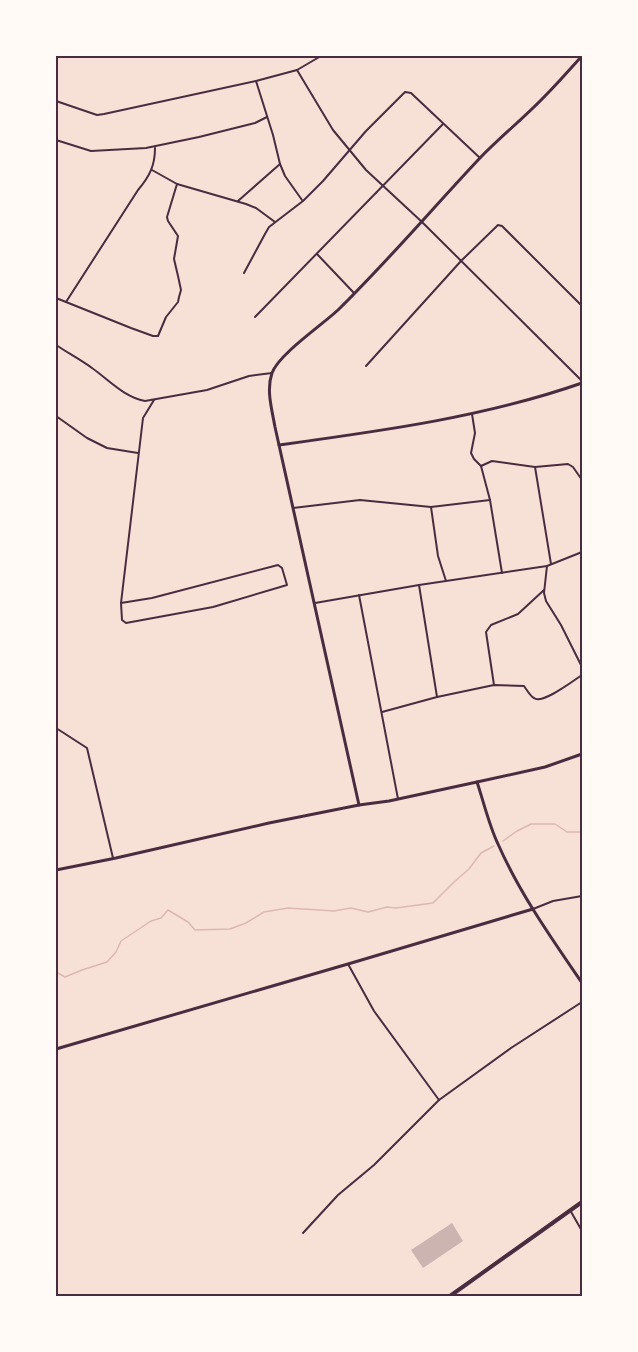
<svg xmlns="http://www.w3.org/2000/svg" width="638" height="1352" font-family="Figtree,sans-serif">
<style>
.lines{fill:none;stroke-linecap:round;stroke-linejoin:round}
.stream{stroke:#dcb8b0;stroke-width:1.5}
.building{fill:#ccb4b1}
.minor{stroke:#4a2c40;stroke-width:2}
.tertiary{stroke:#4a2c40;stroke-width:3}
.trunk{stroke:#4a2c40;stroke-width:4}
.neatline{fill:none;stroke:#4a2c40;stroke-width:2}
</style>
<rect width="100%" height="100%" fill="#f7e1d7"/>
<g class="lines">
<g class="stream">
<path d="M503 841 517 831 531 824H555L567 832H582"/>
<path d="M56 972 65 977 82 970 107 962 116 952 121 941 151 921 161 918 168 910 188 922 195 930 230 929 246 923 264 912 288 908 334 911 351 908 368 912 387 907 396 908 433 903 454 882 469 869 481 853 494 846"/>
</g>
</g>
<path class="building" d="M452 1223 463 1241 423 1268 411 1250Z"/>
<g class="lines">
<g class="minor">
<path d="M297 70 333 130 366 170 422 222 582 381"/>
<path d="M256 81 273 135 280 164 285 176 302 200"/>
<path d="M56 101 97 115 104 114 256 81 297 70 321 56"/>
<path d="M56 140 91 151 146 148 199 137 255 123 267 117"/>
<path d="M152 170 177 184 246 204 256 208 275 222"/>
<path d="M238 201 280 164"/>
<path d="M317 254 354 293"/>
<path d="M244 273 265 234 269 227 303 201 323 181 366 131 405 92 411 93 480 158"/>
<path d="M56 298 131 328 153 336H158L166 317 178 302 179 297 181 290 178 276 174 259 178 236 168 221 167 217 177 184"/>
<path d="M66 302 138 190C150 176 155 165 155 148"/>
<path d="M255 317 443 124"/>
<path d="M56 345C68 353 81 360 92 368 109 380 124 397 145 401L207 390 249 376 272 373"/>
<path d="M366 366 461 261 498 225 502 226 582 306"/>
<path d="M472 414 475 433 471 453 474 459 481 466 490 500 502 573"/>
<path d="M56 416 87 438 107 448 138 453"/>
<path d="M481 466 492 461 535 467 568 464 573 467 582 480"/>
<path d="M535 467 551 564"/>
<path d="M431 507 438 556 446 581"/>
<path d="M293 508 360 500 431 507 490 500"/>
<path d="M547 566 544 593 546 601 561 625 582 667"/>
<path d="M419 585 437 697"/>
<path d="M359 595 398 799"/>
<path d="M121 603 152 598 278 565 282 568 287 585 213 607 126 623 122 620 121 603 143 418 154 400"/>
<path d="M315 603 419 585 547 566 582 552"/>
<path d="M494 685 486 632 491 625 518 614 544 590"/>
<path d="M382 712 437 697 494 685 524 686C527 690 530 696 534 698 542 705 574 680 582 675"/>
<path d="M56 728 87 748 113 858"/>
<path d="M533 909 553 901 582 896"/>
<path d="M348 964 374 1011 439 1100"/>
<path d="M570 1210 582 1231"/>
<path d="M303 1233 338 1195 374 1165 439 1100 511 1048 582 1002"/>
</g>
<g class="tertiary">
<path d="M279 445C381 431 485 417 582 383"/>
<path d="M477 782C484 803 489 825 498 844 520 894 552 939 582 983"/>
<path d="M359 805 275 427C272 410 266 390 272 373 279 354 322 325 338 310 387 262 432 209 479 159 500 137 524 118 545 96 558 83 570 69 582 56"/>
<path d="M56 870 116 858 269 823 359 805 389 801 477 782 545 767 582 754"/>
<path d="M56 1049 348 964 533 909"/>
</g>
<path class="trunk" d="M450 1296 582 1202"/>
</g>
<rect width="638" height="1352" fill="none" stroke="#fffaf5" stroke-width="114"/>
<rect x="57" y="57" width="524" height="1238" class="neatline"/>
</svg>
